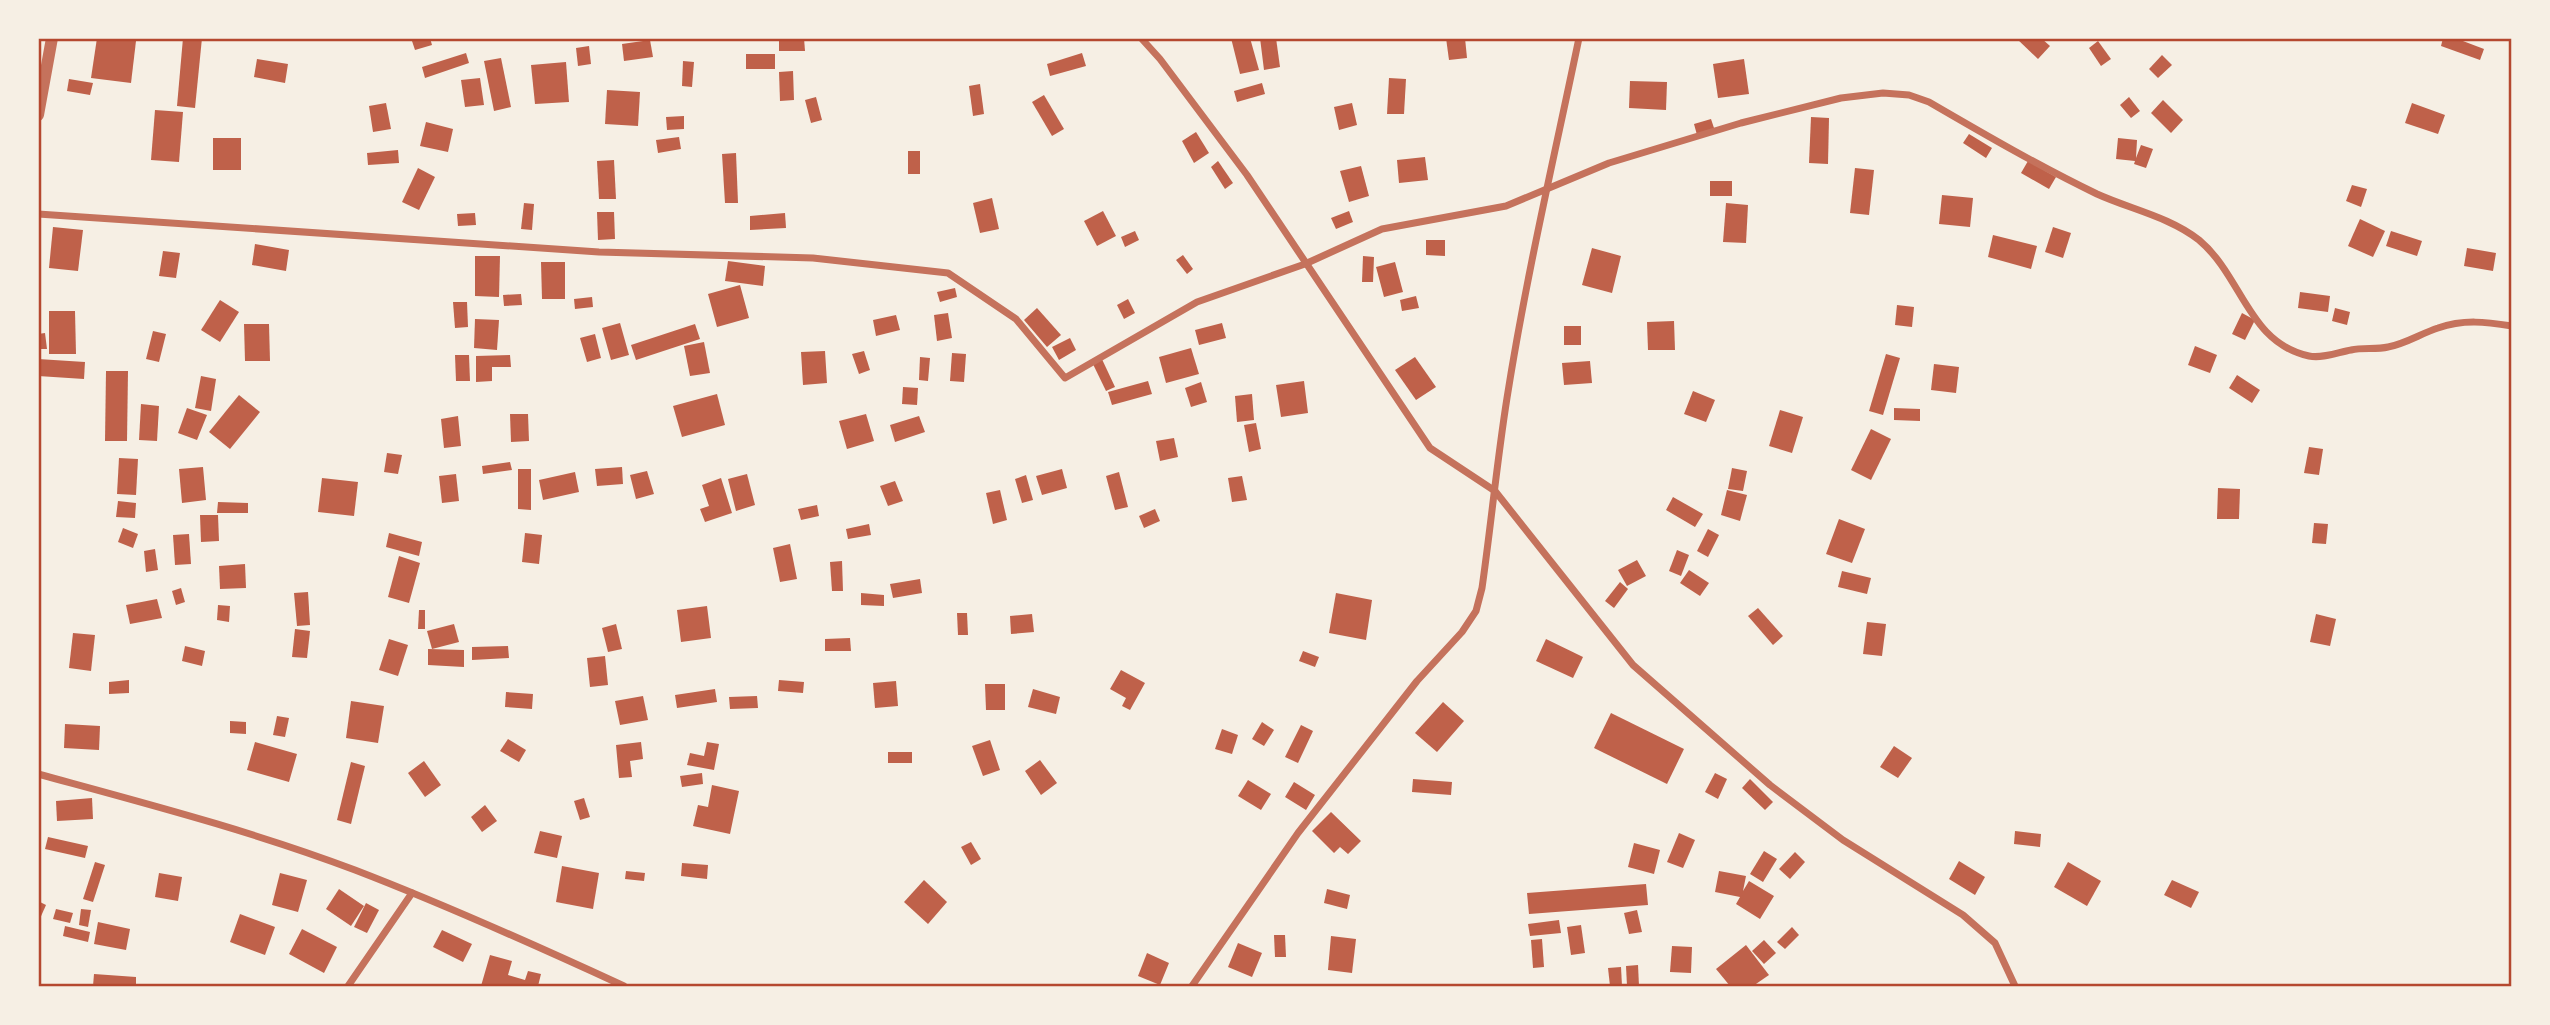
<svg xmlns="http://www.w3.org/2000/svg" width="2550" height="1025" font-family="'Fira Sans',sans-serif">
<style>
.building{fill:#bf614a}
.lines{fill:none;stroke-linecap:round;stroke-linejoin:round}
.minor{stroke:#c5725c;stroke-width:7}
.tertiary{stroke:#c5725c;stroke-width:12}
.neatline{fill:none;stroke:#b5482f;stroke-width:2.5}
</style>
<rect width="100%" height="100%" fill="#f6efe4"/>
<g class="building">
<path d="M97 38 136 41 131 83 91 78Z"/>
<path d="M183 38H202L195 108 177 106Z"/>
<path d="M411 38H430L432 45 415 50Z"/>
<path d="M779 38H804L805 51H779Z"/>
<path d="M1231 38H1250L1259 70 1240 74Z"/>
<path d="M1260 38H1276L1280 67 1264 70Z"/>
<path d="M1446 38H1465L1467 58 1449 60Z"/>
<path d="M2016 38H2041L2050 46 2038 59Z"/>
<path d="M2443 38H2455L2484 49 2480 60 2441 46Z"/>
<path d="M650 40 653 57 624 61 622 44Z"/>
<path d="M2098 41 2111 59 2101 66 2089 48Z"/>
<path d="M589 46 591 64 578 66 576 48Z"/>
<path d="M466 53 469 63 425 78 422 67Z"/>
<path d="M1082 53 1086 66 1050 76 1047 64Z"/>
<rect x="746" y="54" width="29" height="15"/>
<path d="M2162 55 2172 65 2158 78 2149 69Z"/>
<path d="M501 58 511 107 494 111 484 61Z"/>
<path d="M257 59 288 64 285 83 254 77Z"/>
<path d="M1744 59 1749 94 1718 98 1713 64Z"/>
<path d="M683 61 694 62 692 87 682 86Z"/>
<path d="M566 62 569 102 535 104 531 65Z"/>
<path d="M793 71 794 100 780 101 779 72Z"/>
<path d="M480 78 484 105 465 107 461 80Z"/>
<path d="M1389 78 1406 79 1404 114H1387Z"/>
<path d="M69 79 93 83 90 95 67 91Z"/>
<path d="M1630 81 1667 82 1666 110 1629 108Z"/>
<path d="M1262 83 1265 94 1237 102 1234 91Z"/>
<path d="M980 84 984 114 973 116 969 86Z"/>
<path d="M607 90 640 92 638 126 605 124Z"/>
<path d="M1044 95 1064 129 1052 136 1032 102Z"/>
<path d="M816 97 822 120 811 123 805 100Z"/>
<path d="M2129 97 2140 111 2131 118 2120 105Z"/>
<path d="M2163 100 2183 120 2171 133 2151 113Z"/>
<path d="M386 103 391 129 373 132 369 106Z"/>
<path d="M1352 103 1357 125 1339 130 1334 107Z"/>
<path d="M2412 103 2445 115 2438 134 2405 123Z"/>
<path d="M155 110 183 112 179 162 151 160Z"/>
<path d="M684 116V129L667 130 666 117Z"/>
<path d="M1811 117 1829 118 1828 164 1809 163Z"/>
<path d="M1711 119 1715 131 1697 135 1694 124Z"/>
<path d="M426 122 453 129 448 152 420 146Z"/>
<path d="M1196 132 1209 153 1194 163 1182 141Z"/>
<path d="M1969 134 1992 148 1986 158 1963 143Z"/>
<path d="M679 137 681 149 658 153 656 140Z"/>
<rect x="213" y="138" width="28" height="32"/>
<path d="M2118 138 2137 140 2136 158 2141 145 2153 149 2146 168 2134 164 2135 161 2116 159Z"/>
<path d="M398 150 399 163 368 165 367 153Z"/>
<rect x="908" y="151" width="12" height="23"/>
<path d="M736 153 738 203H725L722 154Z"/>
<path d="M1425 157 1428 180 1399 183 1397 160Z"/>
<path d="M614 160 616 199H599L597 161Z"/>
<path d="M1218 161 1233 183 1225 189 1211 167Z"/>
<path d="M2028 161 2056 177 2049 189 2021 173Z"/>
<path d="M1361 166 1369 196 1349 202 1340 171Z"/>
<path d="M418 168 435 177 419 210 402 202Z"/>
<path d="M1855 168 1874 170 1869 215 1850 213Z"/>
<rect x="1710" y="181" width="22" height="15"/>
<path d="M2352 185 2367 189 2361 207 2346 201Z"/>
<path d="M1942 195 1973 198 1970 227 1939 224Z"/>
<path d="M992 198 999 229 980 233 973 203Z"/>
<path d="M524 203 534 204 532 230 521 229Z"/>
<path d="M1726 203 1748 205 1746 243 1723 242Z"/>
<path d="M1103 211 1116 236 1097 246 1084 221Z"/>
<path d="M1349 211 1353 222 1336 229 1331 218Z"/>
<path d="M597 212H614L615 239 598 240Z"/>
<path d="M475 213 476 225 458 226 457 214Z"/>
<path d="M785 213 786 228 750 230V216Z"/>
<path d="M2360 219 2385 231 2373 257 2348 246Z"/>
<path d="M53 227 83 230 78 271 49 268Z"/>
<path d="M2053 227 2071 233 2063 258 2045 252Z"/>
<path d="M1135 231 1139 240 1125 247 1121 237Z"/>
<path d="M2391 231 2422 241 2417 256 2386 246Z"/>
<path d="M1993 235 2037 246 2031 269 1988 257Z"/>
<path d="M1426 240H1445V256L1426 255Z"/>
<path d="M255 244 289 250 286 271 252 265Z"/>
<path d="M1592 248 1621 256 1612 293 1582 285Z"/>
<path d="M2467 248 2496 253 2493 271 2464 266Z"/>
<path d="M163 251 180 253 176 278 159 276Z"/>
<path d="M1183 255 1193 269 1187 274 1176 260Z"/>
<path d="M475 256H500L499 297 475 296Z"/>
<path d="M1363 256 1374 257 1373 282H1362Z"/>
<path d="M728 261 765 266 763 286 725 281Z"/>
<path d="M541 262H565V299H542Z"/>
<path d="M1395 262 1403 292 1384 297 1376 267Z"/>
<path d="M740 285 749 318 717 327 708 294Z"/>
<path d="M955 288 957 297 940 302 937 292Z"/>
<path d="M2300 292 2330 296 2328 312 2298 308Z"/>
<path d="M521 294 522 305 504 306 503 295Z"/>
<path d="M1416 296 1419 308 1402 311 1400 300Z"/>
<path d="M592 297 593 307 575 309 574 299Z"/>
<path d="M1128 299 1135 313 1124 319 1117 305Z"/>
<path d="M220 300 239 312 220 342 201 330Z"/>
<path d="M453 302H467L468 327 455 328Z"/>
<path d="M1897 305 1914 307 1912 327 1895 325Z"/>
<path d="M1037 308 1061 335 1047 347 1024 320Z"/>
<path d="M2335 308 2350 312 2347 325 2332 321Z"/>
<path d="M49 311H75L76 354H49Z"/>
<path d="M948 313 952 338 937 341 934 315Z"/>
<path d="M2242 313 2255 320 2245 340 2232 334Z"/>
<path d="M896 315 900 330 876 336 873 320Z"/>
<path d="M475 319 499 320 497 350 474 348Z"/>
<path d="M1674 321 1675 350H1648L1647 322Z"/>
<path d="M620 323 629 355 611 360 602 328Z"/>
<path d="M1222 323 1226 338 1199 345 1195 330Z"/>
<path d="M244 324H269L270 361H245Z"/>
<path d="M695 324 700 339 636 360 631 345Z"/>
<rect x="1564" y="326" width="17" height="19"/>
<path d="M153 331 166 334 159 362 146 359Z"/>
<path d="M45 333 47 349H39L38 334Z"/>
<path d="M595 334 601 358 587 362 580 338Z"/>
<path d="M1070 338 1076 350 1059 360 1052 347Z"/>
<path d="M704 342 710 373 690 376 684 346Z"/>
<path d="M2195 346 2217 355 2210 373 2188 365Z"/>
<path d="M1191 348 1199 374 1166 383 1159 357Z"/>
<path d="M825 351 827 383 803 385 801 352Z"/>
<path d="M864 351 870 370 859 374 852 354Z"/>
<path d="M952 353 966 354 964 382 950 381Z"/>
<path d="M1886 354 1900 358 1883 415 1869 411Z"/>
<path d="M455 355H469L470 381H456Z"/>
<path d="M510 355 511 367H492V381L476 382V356Z"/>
<path d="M1100 355 1115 387 1106 391 1091 360Z"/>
<path d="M920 357 930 358 928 381 919 380Z"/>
<path d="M1415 357 1436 387 1416 400 1395 370Z"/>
<path d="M38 359 85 362 84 379 38 376Z"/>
<path d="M1590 361 1592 383 1564 385 1562 363Z"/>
<path d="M1934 364 1959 367 1956 393 1931 390Z"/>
<path d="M106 371H128L127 441H105Z"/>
<path d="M2237 375 2260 390 2252 403 2229 388Z"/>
<path d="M201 376 216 379 211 411 195 408Z"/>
<path d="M1148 381 1152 394 1112 405 1108 392Z"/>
<path d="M1304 381 1308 413 1281 417 1276 385Z"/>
<path d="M1201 382 1207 402 1191 407 1185 388Z"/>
<path d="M903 387 918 388 917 405 902 404Z"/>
<path d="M1693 391 1715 400 1706 422 1684 414Z"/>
<path d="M717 394 725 425 682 437 673 406Z"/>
<path d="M1252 394 1254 420 1237 422 1235 396Z"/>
<path d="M239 395 260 412 230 449 209 432Z"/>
<path d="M141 404 159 406 157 441 139 440Z"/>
<path d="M187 408 207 415 197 440 178 433Z"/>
<path d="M1894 408 1920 409V421L1894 420Z"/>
<path d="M1780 410 1803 417 1792 453 1769 446Z"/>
<path d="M510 414H528L529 441 511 442Z"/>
<path d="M866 414 874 441 847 449 839 421Z"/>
<path d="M458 416 461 446 444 448 441 419Z"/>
<path d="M919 416 925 432 895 442 890 425Z"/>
<path d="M1256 423 1261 449 1249 452 1244 425Z"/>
<path d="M1871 429 1891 439 1871 480 1851 470Z"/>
<path d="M1174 438 1178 457 1160 461 1156 441Z"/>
<path d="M2309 447 2323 449 2319 475 2304 473Z"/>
<path d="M387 453 402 455 398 474 384 472Z"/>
<path d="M119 458 138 459 136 495 117 494Z"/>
<path d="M510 462 512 470 483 474 482 466Z"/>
<path d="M203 467 206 500 182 503 179 469Z"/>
<path d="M622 467 623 484 597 486 595 469Z"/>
<path d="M1732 468 1747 471 1743 491 1728 489Z"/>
<path d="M518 469H531V510L518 509Z"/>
<path d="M1062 469 1067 488 1042 495 1036 476Z"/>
<path d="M647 471 654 494 636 499 630 475Z"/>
<path d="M575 472 579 492 543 500 539 480Z"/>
<path d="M1119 472 1128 507 1115 510 1106 476Z"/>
<path d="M456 474 459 501 442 503 439 476Z"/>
<path d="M747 474 755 505 736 511 728 479Z"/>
<path d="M1026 475 1033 500 1022 503 1015 479Z"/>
<path d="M1242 476 1247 500 1232 502 1228 478Z"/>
<path d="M322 478 358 482 354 516 318 512Z"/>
<path d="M721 478 732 513 705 522 700 509 709 506 702 485Z"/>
<path d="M895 481 903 501 888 506 880 486Z"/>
<path d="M2218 488 2240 489 2239 519H2217Z"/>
<path d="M1000 490 1007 520 993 524 986 493Z"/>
<path d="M1727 490 1747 495 1740 521 1721 515Z"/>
<path d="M1673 497 1703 514 1695 527 1666 510Z"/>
<path d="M118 501 136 503 135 518 116 517Z"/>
<path d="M218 502 248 503V513H217Z"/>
<path d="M817 505 819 516 801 520 798 509Z"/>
<path d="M1155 509 1160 521 1144 528 1139 516Z"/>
<path d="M200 515H218L219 541 201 542Z"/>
<path d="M1839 519 1865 529 1852 563 1826 554Z"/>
<path d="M2314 523 2328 524 2326 544 2312 543Z"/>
<path d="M869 524 871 535 848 539 846 529Z"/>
<path d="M123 528 138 534 133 548 118 542Z"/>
<path d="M1708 529 1719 535 1708 557 1697 551Z"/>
<path d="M389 533 422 542 419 556 386 547Z"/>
<path d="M525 533 542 535 539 564 522 562Z"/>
<path d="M189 534 191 564 175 565 173 535Z"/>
<path d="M790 544 797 579 780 582 773 548Z"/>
<path d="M155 549 158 570 146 572 144 551Z"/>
<path d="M1677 550 1689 555 1681 576 1669 571Z"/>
<path d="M399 556 420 563 409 603 388 597Z"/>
<path d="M1637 560 1646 576 1627 586 1618 570Z"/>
<path d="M842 561 843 591H832L830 562Z"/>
<path d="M245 564 246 588 220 589 219 566Z"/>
<path d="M1689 570 1709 583 1700 596 1680 583Z"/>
<path d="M1842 571 1871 578 1867 594 1838 587Z"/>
<path d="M920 579 922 593 893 598 890 584Z"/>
<path d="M1620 582 1628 589 1614 608 1605 601Z"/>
<path d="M181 588 185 602 176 605 172 591Z"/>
<path d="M308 592 310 625 297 626 294 593Z"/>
<path d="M861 593 884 595V606L861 605Z"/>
<path d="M1336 593 1372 600 1366 640 1329 633Z"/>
<path d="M157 599 162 618 130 624 126 605Z"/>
<path d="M218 605 230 606 229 622 217 620Z"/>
<path d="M707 606 711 638 681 642 677 610Z"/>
<path d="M1758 608 1783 636 1773 645 1748 616Z"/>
<path d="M419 610H425V629H418Z"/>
<path d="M957 613H967L968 635H958Z"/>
<path d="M1032 614 1034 632 1011 634 1010 616Z"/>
<path d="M2316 614 2336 619 2330 646 2310 642Z"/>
<path d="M1867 622 1886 624 1882 656 1863 654Z"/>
<path d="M454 624 459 642 432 649 427 631Z"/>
<path d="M616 624 622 649 608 652 602 628Z"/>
<path d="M295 629 310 631 307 658 292 657Z"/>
<path d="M73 633 95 635 91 671 69 668Z"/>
<path d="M850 638 851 651H825V639Z"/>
<path d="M389 639 408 645 398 676 379 670Z"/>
<path d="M1546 639 1583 657 1573 678 1536 661Z"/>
<path d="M185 646 205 651 202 666 182 661Z"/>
<path d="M508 646 509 658 472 660V647Z"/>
<path d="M428 649 464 650V667L428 665Z"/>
<path d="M1303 651 1319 657 1315 667 1299 661Z"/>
<path d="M605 656 608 685 590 687 587 658Z"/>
<path d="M1121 670 1145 683 1130 710 1122 706 1126 698 1110 689Z"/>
<path d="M129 680V693L109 694V682Z"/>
<path d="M779 680 804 682 803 693 778 691Z"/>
<path d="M896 681 898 706 875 708 873 683Z"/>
<path d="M985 684H1005V710H986Z"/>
<path d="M715 689 717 702 677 708 675 695Z"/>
<path d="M1033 689 1060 697 1056 714 1028 707Z"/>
<path d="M506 692 533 694 532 709 505 707Z"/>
<path d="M643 696 648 720 620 725 615 701Z"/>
<path d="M757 696 758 708 730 709 729 697Z"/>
<path d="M351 701 384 706 378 743 346 738Z"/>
<path d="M1443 702 1464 721 1437 752 1415 733Z"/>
<path d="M1611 713 1684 749 1667 784 1594 748Z"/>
<path d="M277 716 289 718 285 737 273 735Z"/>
<path d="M230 721 246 722V734L230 733Z"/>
<path d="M1262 722 1274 730 1264 746 1252 739Z"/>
<path d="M65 724 100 726 99 750 64 748Z"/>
<path d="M1301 725 1313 731 1298 763 1285 757Z"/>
<path d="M1222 729 1238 735 1232 754 1215 749Z"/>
<path d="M508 739 526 750 519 762 500 751Z"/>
<path d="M990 740 1000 770 983 776 972 746Z"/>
<path d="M255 742 297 754 289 782 247 770Z"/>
<path d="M641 742 643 759 630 761 632 777 619 778 616 745Z"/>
<path d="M707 742 719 744 714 770 687 765 690 753 704 756Z"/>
<path d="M1894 746 1912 758 1898 778 1880 767Z"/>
<rect x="888" y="752" width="24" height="11"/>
<path d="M1040 760 1057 783 1041 795 1025 771Z"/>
<path d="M424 761 441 785 425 797 408 773Z"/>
<path d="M351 762 365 766 351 824 337 820Z"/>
<path d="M702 773 703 784 682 787 680 776Z"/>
<path d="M1715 773 1727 779 1718 799 1705 792Z"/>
<path d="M1413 779 1452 782 1451 795 1412 792Z"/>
<path d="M1750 779 1773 802 1765 810 1742 788Z"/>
<path d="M1248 780 1271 794 1261 810 1238 796Z"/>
<path d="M1294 782 1315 795 1306 810 1285 797Z"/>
<path d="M712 785 739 791 730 834 693 826 698 805 708 807Z"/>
<path d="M92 798 93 819 57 821 56 801Z"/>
<path d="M584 798 590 817 580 820 574 801Z"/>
<path d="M485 805 497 821 482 832 471 817Z"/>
<path d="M1331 812 1361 841 1348 854 1340 847 1334 853 1312 831Z"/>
<path d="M540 831 562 836 557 858 534 853Z"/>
<path d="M2015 831 2041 834 2040 847 2014 844Z"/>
<path d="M1679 833 1695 840 1683 868 1667 862Z"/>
<path d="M48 837 88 846 85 858 45 849Z"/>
<path d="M971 842 981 859 971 865 961 847Z"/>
<path d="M1634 843 1660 850 1654 874 1628 867Z"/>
<path d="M1764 851 1777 859 1763 882 1750 874Z"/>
<path d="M1795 852 1805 862 1790 879 1779 869Z"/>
<path d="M1959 861 1985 877 1975 895 1949 879Z"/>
<path d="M95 862 105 865 93 902 83 899Z"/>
<path d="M2068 862 2101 881 2087 906 2054 887Z"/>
<path d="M682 863 708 865 707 879 681 876Z"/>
<path d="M562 866 599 873 593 909 556 902Z"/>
<path d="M626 871 645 873 644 881 625 879Z"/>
<path d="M1719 871 1746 876 1743 891 1749 881 1774 896 1760 919 1736 904 1740 897 1715 892Z"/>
<path d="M159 873 182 877 178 901 155 897Z"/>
<path d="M280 873 307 880 298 912 272 905Z"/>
<path d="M924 880 947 902 928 924 904 902Z"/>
<path d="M2172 880 2199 892 2191 908 2164 895Z"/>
<path d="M1646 884 1648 905 1529 914 1527 893Z"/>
<path d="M339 889 364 906 351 926 326 909Z"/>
<path d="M1327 889 1350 895 1347 909 1324 903Z"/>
<path d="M38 901 46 905 38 923Z"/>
<path d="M366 903 379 910 367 933 354 927Z"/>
<path d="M56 909 73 913 70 923 53 919Z"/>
<path d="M81 909 91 910 88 927 79 925Z"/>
<path d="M1637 910 1642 932 1629 934 1624 913Z"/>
<path d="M240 914 275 927 265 955 230 942Z"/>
<path d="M1559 920 1561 933 1530 936 1528 924Z"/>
<path d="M98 922 130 929 126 950 94 944Z"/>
<path d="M1581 925 1585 953 1571 955 1567 927Z"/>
<path d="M65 926 90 932 88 942 63 936Z"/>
<path d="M1792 927 1799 935 1785 949 1777 942Z"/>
<path d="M302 929 337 947 324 973 289 954Z"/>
<path d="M442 930 472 944 463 962 433 947Z"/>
<path d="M1274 935H1285L1286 957H1275Z"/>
<path d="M1331 936 1356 939 1352 973 1328 970Z"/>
<path d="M1542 939 1544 967 1533 968 1531 940Z"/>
<path d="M1764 940 1776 953 1764 964 1752 951Z"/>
<path d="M1238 943 1262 953 1252 977 1228 967Z"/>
<path d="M1746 945 1769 975 1753 986H1730L1716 969Z"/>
<path d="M1672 946 1692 947 1691 973 1670 972Z"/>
<path d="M1147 953 1169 963 1160 985 1138 976Z"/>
<path d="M490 955 512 961 508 975 525 980 528 971 541 974 538 986H481Z"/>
<path d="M1638 965 1639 986H1627L1626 966Z"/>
<path d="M1621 967 1622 986H1610L1608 968Z"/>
<path d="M94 974 136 977V986H93Z"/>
</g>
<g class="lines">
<g class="minor">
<path d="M1141 38 1160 59 1247 175 1430 448 1495 491 1633 665 1770 785 1843 840 1963 915 1995 943 2015 986"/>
<path d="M38 214 599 252 813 258 948 273 1016 319 1065 378 1197 302 1305 264 1382 229 1506 206 1609 163 1741 123 1841 98 1883 93 1909 95 1929 102C1984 134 2039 166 2097 194 2130 209 2170 217 2199 240 2243 277 2248 343 2309 356 2322 359 2339 352 2351 350 2363 347 2376 350 2388 347 2405 344 2422 333 2438 328 2464 319 2486 322 2512 326"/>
<path d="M38 774C144 803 252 831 355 870 446 905 535 945 624 986"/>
<path d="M348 986 412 893"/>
<path d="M1192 986 1298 833 1417 681 1462 632 1476 611 1482 588C1491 525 1497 461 1507 398 1526 277 1554 158 1579 38"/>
</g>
<path class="tertiary" d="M38 115 52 38"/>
</g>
<rect width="2550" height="1025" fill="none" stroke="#f6efe4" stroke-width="80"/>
<rect x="40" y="40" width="2470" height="945" class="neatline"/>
</svg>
